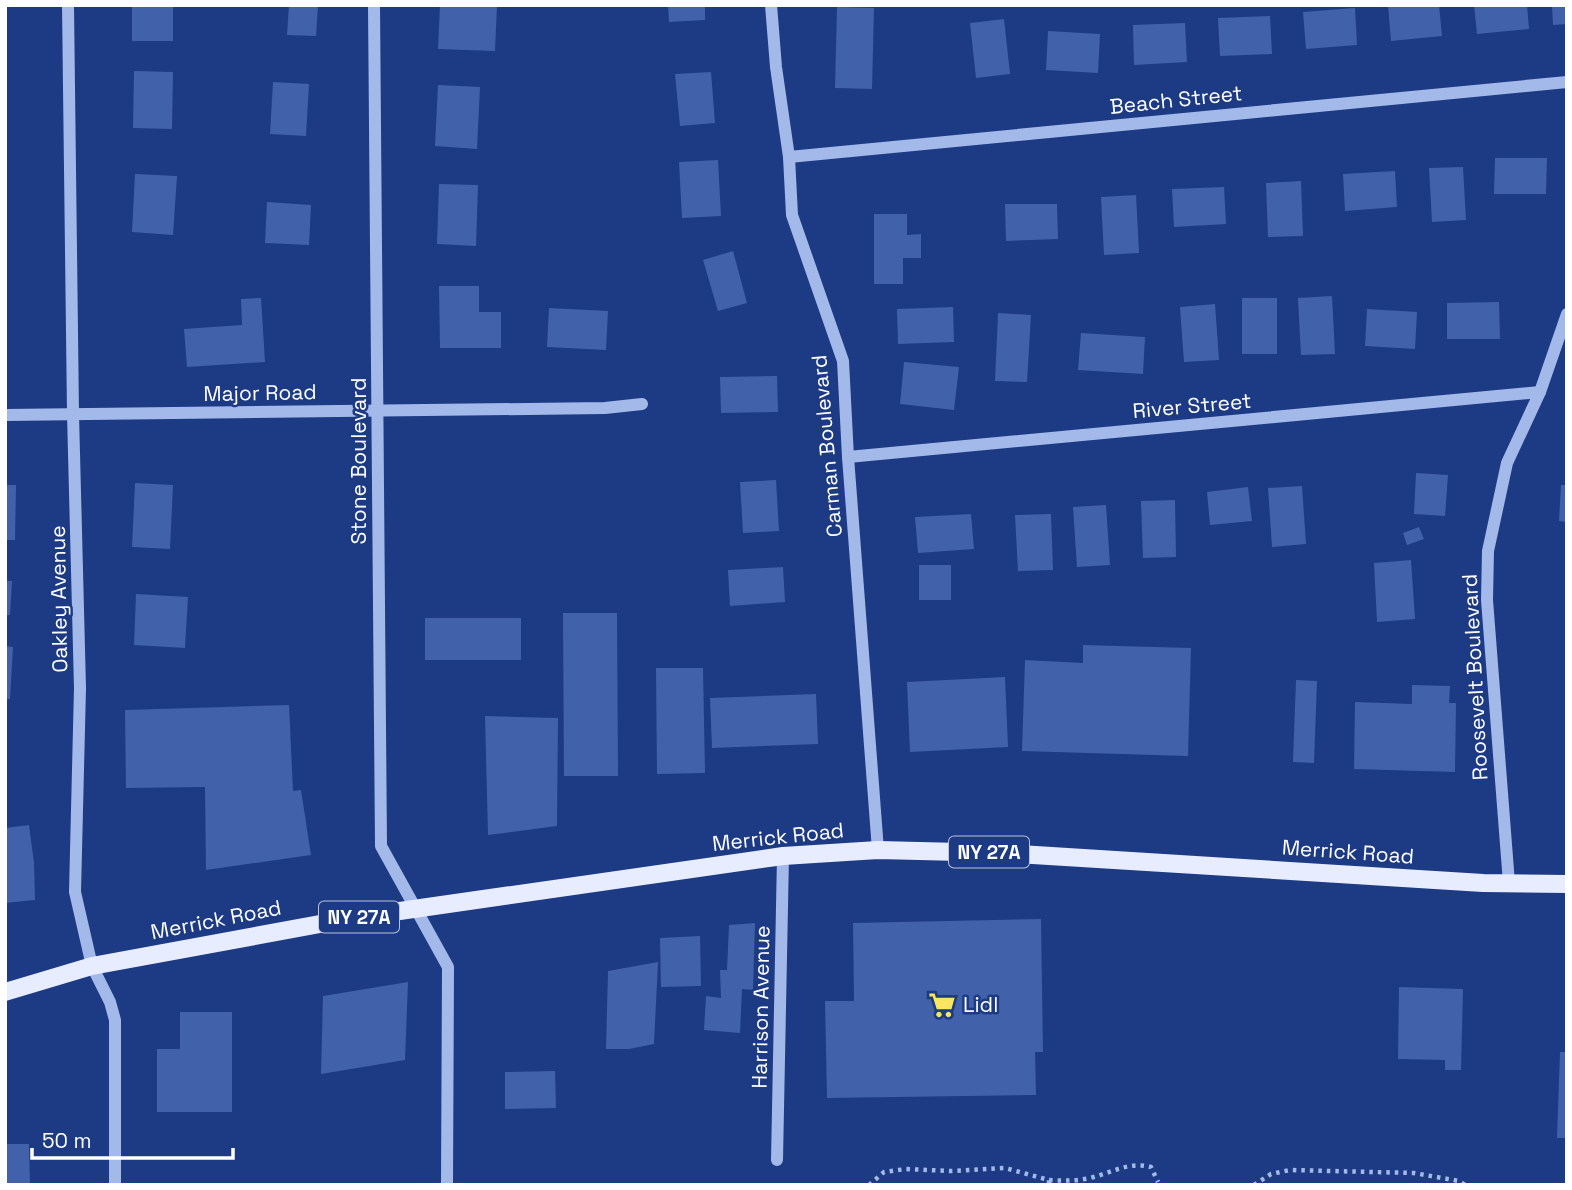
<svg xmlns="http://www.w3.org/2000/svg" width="1572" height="1190" font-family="'Space Grotesk',sans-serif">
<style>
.building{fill:#4161ab}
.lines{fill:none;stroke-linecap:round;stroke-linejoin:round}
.path{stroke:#a3b9ea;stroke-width:4.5;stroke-dasharray:3.5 5;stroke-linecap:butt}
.minor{stroke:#a3b9ea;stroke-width:12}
.major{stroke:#e7edfe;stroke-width:18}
.labels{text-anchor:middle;stroke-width:5;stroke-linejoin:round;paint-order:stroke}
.shield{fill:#1d3a84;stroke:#bbc4da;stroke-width:2}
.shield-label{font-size:19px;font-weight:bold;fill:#fff}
.street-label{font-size:21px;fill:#fff;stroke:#1d3a84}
.poi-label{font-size:21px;fill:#fff;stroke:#1d3a84;text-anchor:start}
</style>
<rect width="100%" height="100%" fill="#1d3a84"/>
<g class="building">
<rect x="132" y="5" width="41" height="36"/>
<path d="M289 5H318L316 36 287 35Z"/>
<path d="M440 5H497L495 51 438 49Z"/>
<path d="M668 5H705V20L669 22Z"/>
<path d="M1388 5H1439L1442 36 1391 41Z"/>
<path d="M1474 5H1527L1529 29 1477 34Z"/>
<path d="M1552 5H1567V24L1553 25Z"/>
<path d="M837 7 874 8 872 89 835 88Z"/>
<path d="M1355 8 1357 45 1306 49 1303 12Z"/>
<path d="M1270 16 1272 54 1220 56 1218 18Z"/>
<path d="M1004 19 1010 74 976 78 970 23Z"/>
<path d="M1185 23 1187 62 1134 65 1133 25Z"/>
<path d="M1048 31 1100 34 1098 73 1046 70Z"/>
<path d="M134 71 173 72 172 129 133 128Z"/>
<path d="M711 72 715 123 680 126 675 74Z"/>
<path d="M273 82 309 84 306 136 270 134Z"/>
<path d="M438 85 480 87 477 149 435 146Z"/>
<path d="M1495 158H1547L1546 194H1494Z"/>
<path d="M718 160 721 216 682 218 679 162Z"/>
<path d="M1463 167 1466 220 1432 222 1429 168Z"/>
<path d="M1395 171 1397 207 1345 211 1343 174Z"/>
<path d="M135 174 177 176 173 235 132 232Z"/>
<path d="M1301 181 1303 236 1268 237 1266 183Z"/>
<path d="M439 184 478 185 476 246 437 244Z"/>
<path d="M1224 187 1226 224 1174 227 1172 189Z"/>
<path d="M1136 195 1139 253 1104 255 1101 197Z"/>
<path d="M267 202 311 205 309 245 265 243Z"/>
<path d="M1005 204H1057L1058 239 1006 241Z"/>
<path d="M874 214H907V235L921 234V258H903V284H874Z"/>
<path d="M733 251 747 303 718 311 703 260Z"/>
<path d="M439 286H479V312H501V348H440Z"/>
<path d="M1332 296 1335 354 1301 355 1298 298Z"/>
<path d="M261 298 265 362 187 367 184 329 242 325 241 299Z"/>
<rect x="1242" y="298" width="35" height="56"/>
<path d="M1499 302 1500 339H1447V303Z"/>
<path d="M1215 304 1219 360 1184 362 1180 307Z"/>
<path d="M953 307 954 342 898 344 897 309Z"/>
<path d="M549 308 608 311 606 350 547 347Z"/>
<path d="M1367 309 1417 312 1415 349 1365 346Z"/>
<path d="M998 313 1031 315 1027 382 995 381Z"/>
<path d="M1081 333 1145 337 1143 374 1078 370Z"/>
<path d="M904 362 959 367 954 410 900 404Z"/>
<path d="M777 376 778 412 721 413 720 377Z"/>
<path d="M1416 473 1448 475 1445 516 1414 514Z"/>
<path d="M776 480 779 531 743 533 740 482Z"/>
<path d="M135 483 173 485 170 549 132 547Z"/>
<path d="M5 485H16L15 540H5Z"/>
<path d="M1561 485H1567V522L1559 521Z"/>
<path d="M1302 486 1306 544 1272 547 1268 488Z"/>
<path d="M1248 487 1252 521 1210 525 1207 492Z"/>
<path d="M1175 500 1176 557 1143 558 1141 501Z"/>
<path d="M1106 505 1110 565 1077 567 1073 507Z"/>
<path d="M971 514 974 549 918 553 915 517Z"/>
<path d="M1051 514 1053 570 1018 571 1015 515Z"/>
<path d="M1419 527 1424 539 1407 545 1403 533Z"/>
<path d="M1411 560 1415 619 1377 622 1374 563Z"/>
<rect x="919" y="565" width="32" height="35"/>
<path d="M783 567 785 602 730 606 728 570Z"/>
<path d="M5 581H12L10 615H5Z"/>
<path d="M136 594 188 597 185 648 134 645Z"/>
<path d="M563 613H617L618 776H564Z"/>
<rect x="425" y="618" width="96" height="42"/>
<path d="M1083 645 1191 648 1188 756 1022 751 1025 660 1083 663Z"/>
<path d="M5 646 13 647 10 699H5Z"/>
<path d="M656 668H703L705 773 657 774Z"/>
<path d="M1005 677 1008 747 910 752 907 682Z"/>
<path d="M1296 680 1317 681 1314 763 1293 762Z"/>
<path d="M1412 685 1450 686 1449 703H1456L1455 772 1354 769 1355 702 1412 704Z"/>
<path d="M816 694 818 744 712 748 710 698Z"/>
<path d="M289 705 293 791 301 790 311 855 206 870 205 787 126 788 125 710Z"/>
<path d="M485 716 558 718 557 826 488 835Z"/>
<path d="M29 825 34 863 35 900 5 903V828Z"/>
<path d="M1041 919 1043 1052H1035L1036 1095 827 1098 825 1001H854L853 923Z"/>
<path d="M755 923 753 990 742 989 740 1033 704 1030 706 996 721 998 720 970H727L729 925Z"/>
<path d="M700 936 701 986 661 987 660 938Z"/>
<path d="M658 962 654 1044 629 1049H606L608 971Z"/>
<path d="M408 982 405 1060 321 1074 323 996Z"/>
<path d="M1399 987 1463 989 1461 1070H1445V1060L1398 1059Z"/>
<path d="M180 1012H232V1112H157V1049H180Z"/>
<path d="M1560 1052H1567V1138H1557Z"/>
<path d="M555 1071 556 1108 505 1109V1072Z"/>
<path d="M5 1144H29L30 1185H5Z"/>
</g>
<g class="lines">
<g class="path">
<path d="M1049 1180C1063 1181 1076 1181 1090 1178 1111 1173 1129 1161 1151 1167L1158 1182"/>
<path d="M869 1185 884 1172 906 1169 951 1171 1005 1168 1049 1180V1185"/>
<path d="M1254 1185 1271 1174 1290 1170 1414 1173 1459 1181 1465 1185"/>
</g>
<g class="minor">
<path d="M68 5 73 414 80 688 75 892 92 966 110 1002 115 1020V1185"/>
<path d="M374 5 381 846 448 967 447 1185"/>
<path d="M771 5 776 67 789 157 792 215 843 361 848 457 878 850"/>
<path d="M789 157 1567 82"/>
<path d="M5 415 605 408 642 404"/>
<path d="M848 457 1540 392"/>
<path d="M1509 883 1487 600 1488 551 1507 463 1540 392 1567 314"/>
<path d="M777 1160 783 856"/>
</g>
<path class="major" d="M5 992 92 966 358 917 783 856 878 850 1002 853 1483 883 1567 884"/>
</g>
<defs>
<g id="supermarket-bare" transform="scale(2.1)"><path d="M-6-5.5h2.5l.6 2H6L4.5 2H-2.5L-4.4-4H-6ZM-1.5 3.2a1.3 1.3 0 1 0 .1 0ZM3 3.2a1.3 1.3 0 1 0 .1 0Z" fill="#fae561" stroke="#1d3a84" stroke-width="2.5" paint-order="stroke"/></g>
</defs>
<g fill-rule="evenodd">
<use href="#supermarket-bare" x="942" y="1005"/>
</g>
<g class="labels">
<g class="shield">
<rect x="949" y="836.5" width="80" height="31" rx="5"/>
<rect x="319" y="901.5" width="80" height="31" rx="5"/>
</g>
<g class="shield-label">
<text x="989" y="859">NY 27A</text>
<text x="359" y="924">NY 27A</text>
</g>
<g class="street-label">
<text transform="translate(1176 100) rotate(-6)" y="7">Beach Street</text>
<text transform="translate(260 393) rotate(-1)" y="7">Major Road</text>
<text transform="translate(1192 406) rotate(-5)" y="7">River Street</text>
<text transform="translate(827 446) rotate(-95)" y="7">Carman Boulevard</text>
<text transform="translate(359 461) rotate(-90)" y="7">Stone Boulevard</text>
<text transform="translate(59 599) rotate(-91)" y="7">Oakley Avenue</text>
<text transform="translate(1475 677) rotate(-93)" y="7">Roosevelt Boulevard</text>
<text transform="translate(778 837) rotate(-6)" y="7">Merrick Road</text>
<text transform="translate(1348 852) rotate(4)" y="7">Merrick Road</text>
<text transform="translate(216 920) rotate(-11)" y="7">Merrick Road</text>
<text transform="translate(761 1007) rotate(-89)" y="7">Harrison Avenue</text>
</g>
<g class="poi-label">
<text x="963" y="1012">Lidl</text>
</g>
</g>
<rect width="1572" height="1190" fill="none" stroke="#ffffff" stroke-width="14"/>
<path d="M32 1148v10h201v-10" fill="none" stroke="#ffffff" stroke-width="3.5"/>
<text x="42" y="1148" font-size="21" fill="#ffffff" stroke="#1d3a84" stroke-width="5" paint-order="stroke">50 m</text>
</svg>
